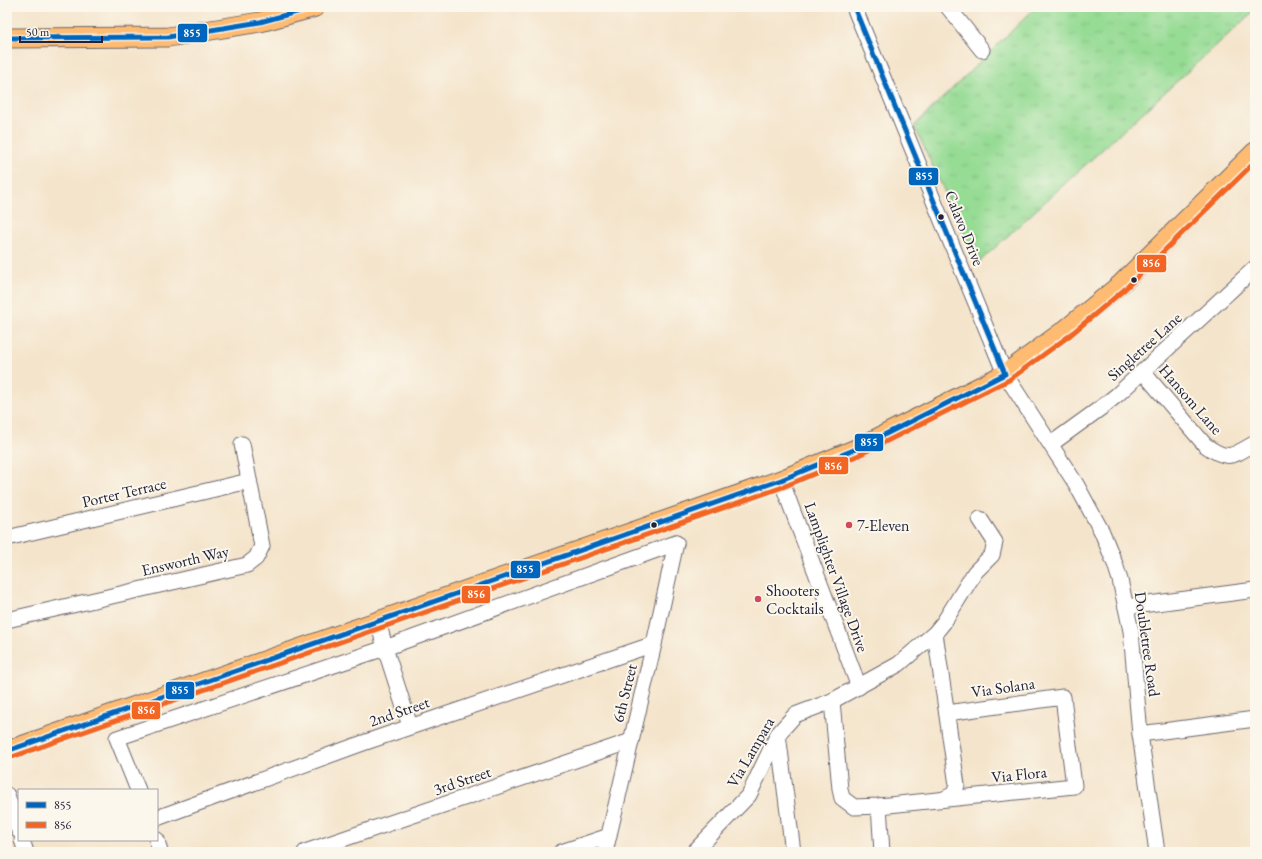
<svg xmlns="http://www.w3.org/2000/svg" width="1262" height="859" font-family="'EB Garamond',serif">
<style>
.grass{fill:url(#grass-tufts);stroke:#5c7f68}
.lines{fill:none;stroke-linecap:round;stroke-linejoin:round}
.minor-casing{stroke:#6c666d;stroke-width:17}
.major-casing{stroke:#6c666d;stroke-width:21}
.minor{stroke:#fff;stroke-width:15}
.major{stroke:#febb71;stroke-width:19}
.bus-1-casing{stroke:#fbf7ec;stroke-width:8}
.bus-2-casing{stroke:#fbf7ec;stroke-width:8}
.bus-1{stroke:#0065bd;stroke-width:5}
.bus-2{stroke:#f26522;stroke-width:5}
.bus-dot{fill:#22223b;stroke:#fbf7ec;stroke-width:1.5}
.poi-dot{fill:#d1495b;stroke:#fbf7ec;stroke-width:1.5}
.labels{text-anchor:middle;stroke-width:4;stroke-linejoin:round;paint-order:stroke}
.street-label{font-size:16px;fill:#22223b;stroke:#fbf7ec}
.poi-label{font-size:16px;fill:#22223b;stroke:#fbf7ec;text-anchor:start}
.line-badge{stroke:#fbf7ec;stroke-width:1.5}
.badge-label{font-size:11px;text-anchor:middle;font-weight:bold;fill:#fff}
</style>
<defs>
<pattern id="grass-tufts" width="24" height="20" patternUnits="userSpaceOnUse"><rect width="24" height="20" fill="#97dc95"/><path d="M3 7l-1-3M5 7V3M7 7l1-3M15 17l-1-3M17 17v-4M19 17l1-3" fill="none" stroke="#82bc81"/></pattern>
</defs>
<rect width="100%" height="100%" fill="#fbf7ec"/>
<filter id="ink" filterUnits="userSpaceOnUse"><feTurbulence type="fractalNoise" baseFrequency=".025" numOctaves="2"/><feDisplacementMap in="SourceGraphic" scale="8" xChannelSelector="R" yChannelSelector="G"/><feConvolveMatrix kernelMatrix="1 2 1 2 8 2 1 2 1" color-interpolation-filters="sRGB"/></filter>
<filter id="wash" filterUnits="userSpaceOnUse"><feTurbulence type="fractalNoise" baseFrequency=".012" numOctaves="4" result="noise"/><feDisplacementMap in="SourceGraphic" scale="16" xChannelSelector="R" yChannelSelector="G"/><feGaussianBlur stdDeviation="0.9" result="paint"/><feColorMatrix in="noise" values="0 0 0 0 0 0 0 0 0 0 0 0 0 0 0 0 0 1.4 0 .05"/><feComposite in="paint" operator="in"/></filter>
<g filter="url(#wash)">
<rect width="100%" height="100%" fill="#f4e4cb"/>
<path class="grass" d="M1036 7H1255V10L978 263 914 126Z"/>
</g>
<g filter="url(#ink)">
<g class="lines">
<g class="minor-casing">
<g id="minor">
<path d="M854 7 1005 374 1076 484 1102 532 1115 564 1120 580 1131 631 1140 734 1157 852"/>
<path d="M948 7 982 50"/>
<path d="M1143 372 1205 445C1228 462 1233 456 1255 443"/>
<path d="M1051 444 1102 407 1117 395 1255 268"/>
<path d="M781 480 859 687"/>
<path d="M7 538 249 481"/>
<path d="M1126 607 1255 590"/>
<path d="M7 620 247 565 256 558 262 546 242 444"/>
<path d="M378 621 385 648 410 726"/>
<path d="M935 633 957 785 954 794 944 799"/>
<path d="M832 701 840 789 842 798 854 807 879 806 1074 786 1063 697 947 713"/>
<path d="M778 734 793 852"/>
<path d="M1140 734 1255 719"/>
<path d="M138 790 117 738 385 648 676 543"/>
<path d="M7 795 19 831"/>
<path d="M879 806 882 852"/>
<path d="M157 818 363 743 654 644"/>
<path d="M22 840 26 852"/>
<path d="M157 840 160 852"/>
<path d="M305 852 631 741"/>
<path d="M561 852 609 836"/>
<path d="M605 852 654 644 676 543"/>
<path d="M694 852 749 795 778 734 795 715 832 701 899 664 935 633 944 622 975 572 992 555 995 542 980 519"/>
</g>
</g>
<g class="major-casing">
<g id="major">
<path d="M7 38 168 37 260 22 315 7"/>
<path d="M7 751 781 480 856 449 1005 374 1065 330 1121 284 1255 152"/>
</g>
</g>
<use href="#minor" class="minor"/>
<use href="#major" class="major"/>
<g class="bus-1-casing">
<g id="bus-1">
<path d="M7 38 168 37 260 22 315 7"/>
<path d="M7 751 781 480 856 449 1005 374 854 7"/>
</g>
</g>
<g class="bus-2-casing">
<path id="bus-2" d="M9 758 783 487 859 455 1009 380 1069 336 1125 289 1255 162"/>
</g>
<use href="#bus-1" class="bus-1"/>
<use href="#bus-2" class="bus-2"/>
</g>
</g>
<g class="bus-dot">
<circle cx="941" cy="217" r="3.5"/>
<circle cx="1134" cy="280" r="3.5"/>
<circle cx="654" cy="525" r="3.5"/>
</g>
<g class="poi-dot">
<circle cx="849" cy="525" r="4"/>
<circle cx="758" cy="599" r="4"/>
</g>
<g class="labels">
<g class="street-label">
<text transform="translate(965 228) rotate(68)" y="6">Calavo Drive</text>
<text transform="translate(1144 346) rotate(-42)" y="6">Singletree Lane</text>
<text transform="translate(1191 399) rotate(49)" y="6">Hansom Lane</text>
<text transform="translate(124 492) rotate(-13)" y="6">Porter Terrace</text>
<text transform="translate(185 560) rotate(-13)" y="6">Ensworth Way</text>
<text transform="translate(837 577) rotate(70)" y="6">Lamplighter Village Drive</text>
<text transform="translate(1148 644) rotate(82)" y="6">Doubletree Road</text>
<text transform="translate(1003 687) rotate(-8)" y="6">Via Solana</text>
<text transform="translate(624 693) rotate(-76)" y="6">6th Street</text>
<text transform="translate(399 711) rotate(-19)" y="6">2nd Street</text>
<text transform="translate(750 752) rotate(-60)" y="6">Via Lampara</text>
<text transform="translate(1019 774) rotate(-6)" y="6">Via Flora</text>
<text transform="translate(462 780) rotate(-19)" y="6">3rd Street</text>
</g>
<g class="poi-label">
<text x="857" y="531">7-Eleven</text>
<text x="766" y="596">Shooters<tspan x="766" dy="18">Cocktails</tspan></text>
</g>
</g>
<g class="line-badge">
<rect x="177" y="23" width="31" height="20" rx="4" fill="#0065bd"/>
<rect x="908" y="167" width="31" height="19" rx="4" fill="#0065bd"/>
<rect x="1136" y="254" width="31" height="19" rx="4" fill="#f26522"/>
<rect x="854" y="433" width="30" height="19" rx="4" fill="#0065bd"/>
<rect x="818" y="456" width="31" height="19" rx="4" fill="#f26522"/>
<rect x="510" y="560" width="31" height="19" rx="4" fill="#0065bd"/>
<rect x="461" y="585" width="30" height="19" rx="4" fill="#f26522"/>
<rect x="165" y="681" width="30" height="19" rx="4" fill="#0065bd"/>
<rect x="131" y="701" width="30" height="19" rx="4" fill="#f26522"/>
</g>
<g class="badge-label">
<text x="192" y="37">855</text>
<text x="924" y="180">855</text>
<text x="1151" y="267">856</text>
<text x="869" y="446">855</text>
<text x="833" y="470">856</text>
<text x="525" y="573">855</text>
<text x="476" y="598">856</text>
<text x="180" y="694">855</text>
<text x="146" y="714">856</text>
</g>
<rect width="1262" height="859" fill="none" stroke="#fbf7ec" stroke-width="24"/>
<rect x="18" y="789" width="140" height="52" fill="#fbf7ec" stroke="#a4a2a5"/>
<rect x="26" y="802" width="20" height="6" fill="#0065bd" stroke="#a4a2a5"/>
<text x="54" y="809" font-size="12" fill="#22223b">855</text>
<rect x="26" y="822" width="20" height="6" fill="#f26522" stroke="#a4a2a5"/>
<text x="54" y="829" font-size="12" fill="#22223b">856</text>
<path d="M20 36v6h82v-6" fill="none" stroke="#22223b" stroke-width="2"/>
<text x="26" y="36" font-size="12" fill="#22223b" stroke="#fbf7ec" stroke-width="3" paint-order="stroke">50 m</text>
</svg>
